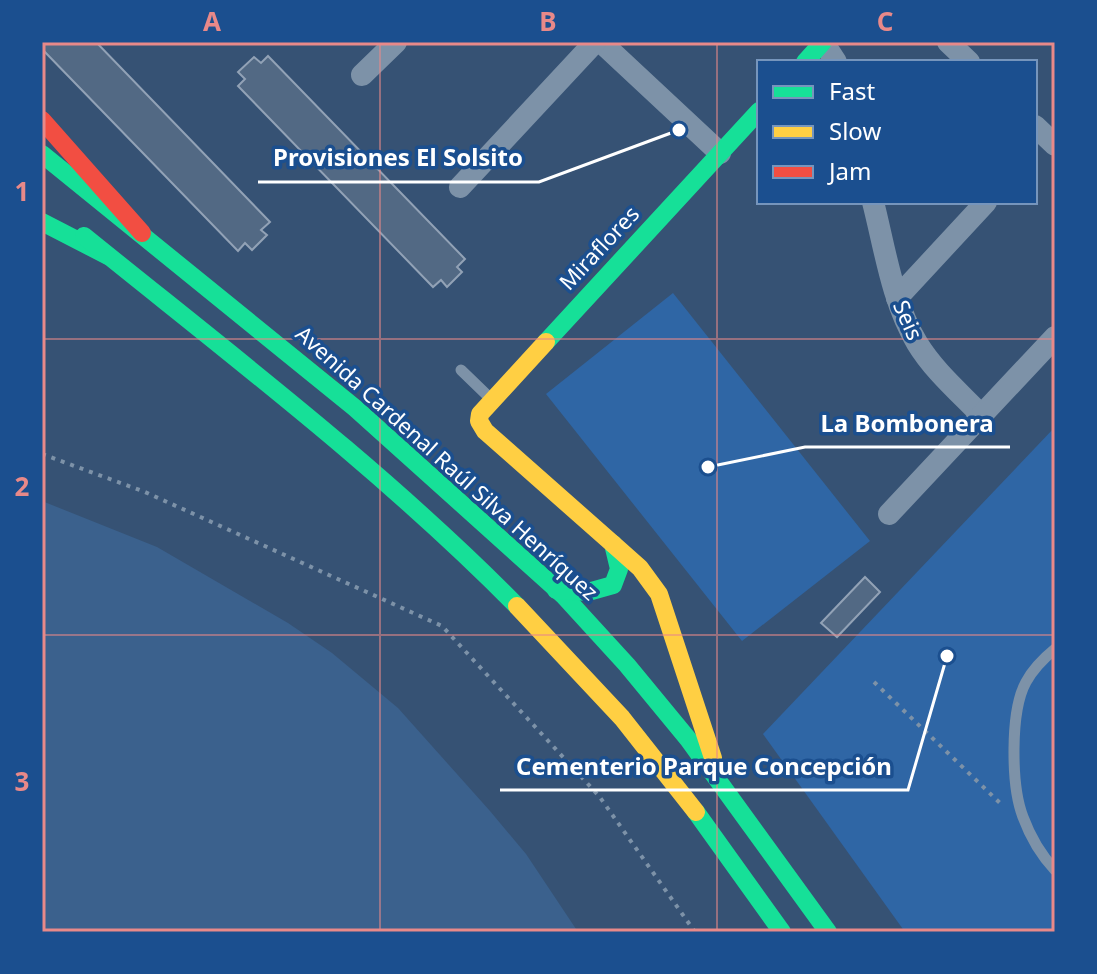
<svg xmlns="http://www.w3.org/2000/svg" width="1097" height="974" font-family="'Noto Sans',sans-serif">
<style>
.green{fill:#2f66a5}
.water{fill:#3b618d}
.building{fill:#526984;stroke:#92a2b6;stroke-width:2}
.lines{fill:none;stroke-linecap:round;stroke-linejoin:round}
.path{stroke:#7d92a8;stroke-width:4;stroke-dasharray:4 6;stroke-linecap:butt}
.lane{stroke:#7d92a8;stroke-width:11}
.street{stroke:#7d92a8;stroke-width:22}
.fast{stroke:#16e098;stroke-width:18}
.slow{stroke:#ffcf43;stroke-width:18}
.jam{stroke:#f24e42;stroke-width:18}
.grid{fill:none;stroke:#e88989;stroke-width:2;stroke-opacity:0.55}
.labels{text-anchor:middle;stroke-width:7;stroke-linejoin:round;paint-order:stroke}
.street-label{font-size:22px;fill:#fff;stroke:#1b4f8f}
.leader{fill:none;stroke:#fff;stroke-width:3}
.callout-dot{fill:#fff;stroke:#1b4f8f;stroke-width:3}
.callout-label{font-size:24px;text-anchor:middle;font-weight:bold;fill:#fff;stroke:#1b4f8f;stroke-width:7;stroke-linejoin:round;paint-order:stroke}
.neatline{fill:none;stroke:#e88989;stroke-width:3}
.grid-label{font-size:26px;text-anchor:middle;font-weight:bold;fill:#e88989}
</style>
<rect width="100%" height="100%" fill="#365274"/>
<g class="green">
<path d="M673 293 870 541 742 641 546 394Z"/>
<path d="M1055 427V932H905L763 734Z"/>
</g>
<path class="water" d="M42 501 157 547 288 623 332 653 398 708 490 811 526 854 578 932H42Z"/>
<g class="building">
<path d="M42 42H96L270 222 261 230 267 235 252 250 245 243 238 251 42 49Z"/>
<path d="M268 56 465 259 457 267 462 272 447 287 441 280 433 287 238 86 245 79 238 72 254 57 261 63Z"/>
<path d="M865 577 880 592 837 637 821 623Z"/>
</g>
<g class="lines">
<g class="path">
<path d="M42 454 145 492 442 626 599 796 695 932"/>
<path d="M874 682 1002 805"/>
</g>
<g class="lane">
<path d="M461 370 491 399"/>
<path d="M1055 649C1044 658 1033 669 1026 682 1010 711 1011 786 1023 817 1030 836 1041 855 1055 870"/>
</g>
<g class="street">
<path d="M601 42 720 153"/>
<path d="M823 42 836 62"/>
<path d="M948 42 969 62"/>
<path d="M362 75 396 42"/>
<path d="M1035 126 1055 145"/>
<path d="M460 187 595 42"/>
<path d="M873 202C885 249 892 301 917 343 934 371 960 393 983 417"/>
<path d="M897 298 986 202"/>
<path d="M889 514 1055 337"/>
</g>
<g class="fast">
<path d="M805 62 823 42"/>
<path d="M42 154 355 408 563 595 627 665 688 739 828 932"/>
<path d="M42 222 108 256"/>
<path d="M84 236C231 355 384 471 517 606"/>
<path d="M546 342 759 111"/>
<path d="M556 590 588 592 613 585 619 569 613 544"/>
<path d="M696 812 782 932"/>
</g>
<g class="slow">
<path d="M546 342 480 414 479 421 485 431 613 544"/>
<path d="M613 544 640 568 659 594 713 758"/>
<path d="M517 606 622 718 696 812"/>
</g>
<path class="jam" d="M42 120 142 233"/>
</g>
<path class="grid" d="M380 42V932M717 42V932M42 339H1055M42 635H1055"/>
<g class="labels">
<g class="street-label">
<text transform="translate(599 248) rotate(-47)" y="8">Miraflores</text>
<text transform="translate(908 320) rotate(66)" y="8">Seis</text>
<text transform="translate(447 463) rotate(42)" y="8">Avenida Cardenal Raúl Silva Henríquez</text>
</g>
</g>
<path class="leader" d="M679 130L539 182H258M708 467L805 447H1010M947 656L908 790H500"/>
<g class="callout-dot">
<circle cx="679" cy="130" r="8"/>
<circle cx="708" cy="467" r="8"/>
<circle cx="947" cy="656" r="8"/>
</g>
<g class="callout-label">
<text x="398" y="166">Provisiones El Solsito</text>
<text x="907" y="432">La Bombonera</text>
<text x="704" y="775">Cementerio Parque Concepción</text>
</g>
<rect width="1097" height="974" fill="none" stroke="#1b4f8f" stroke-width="88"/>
<rect x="757" y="60" width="280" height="144" fill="#1b4f8f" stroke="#7695bc" stroke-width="2"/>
<rect x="773" y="86" width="40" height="12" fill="#16e098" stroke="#7695bc" stroke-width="2"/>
<text x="829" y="100" font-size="24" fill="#ffffff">Fast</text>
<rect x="773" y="126" width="40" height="12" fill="#ffcf43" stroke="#7695bc" stroke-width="2"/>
<text x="829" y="140" font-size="24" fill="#ffffff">Slow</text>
<rect x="773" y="166" width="40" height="12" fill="#f24e42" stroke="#7695bc" stroke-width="2"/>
<text x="829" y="180" font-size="24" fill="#ffffff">Jam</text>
<rect x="44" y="44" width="1009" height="886" class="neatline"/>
<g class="grid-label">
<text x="212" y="31">A</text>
<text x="548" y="31">B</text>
<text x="885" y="31">C</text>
<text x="22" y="201">1</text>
<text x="22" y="496">2</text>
<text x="22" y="791">3</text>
</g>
</svg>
